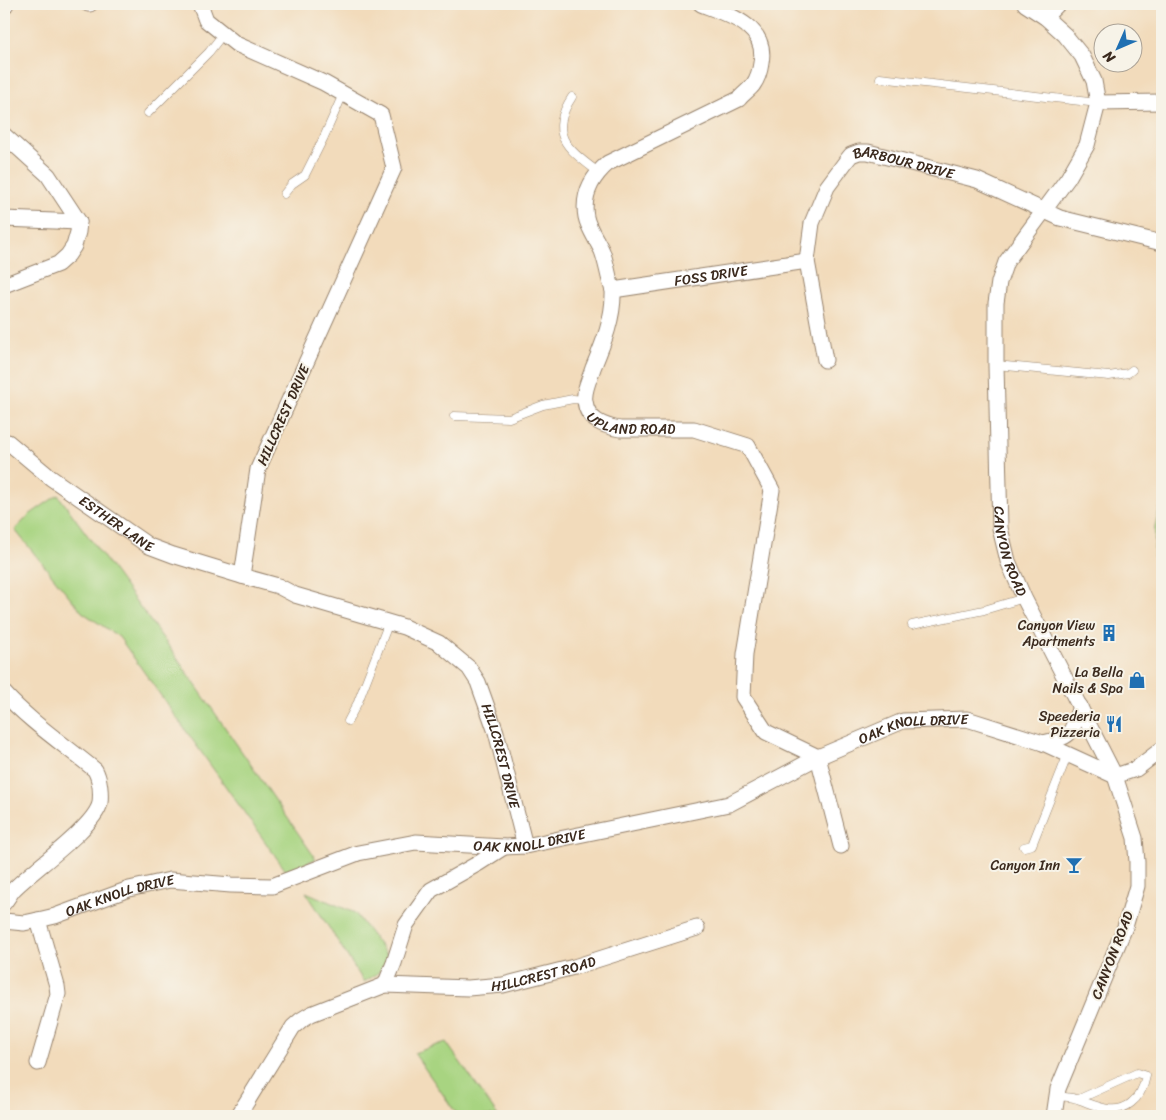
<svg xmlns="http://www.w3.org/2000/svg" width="1166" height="1120" font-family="Sriracha,sans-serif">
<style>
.green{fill:#a8d481;stroke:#727f50}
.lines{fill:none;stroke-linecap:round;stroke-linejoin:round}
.lane-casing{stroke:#96826c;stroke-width:9}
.street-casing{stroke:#96826c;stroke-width:17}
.lane{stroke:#fff;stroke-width:8}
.street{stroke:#fff;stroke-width:15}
.labels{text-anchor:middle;stroke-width:4;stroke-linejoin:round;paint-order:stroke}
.street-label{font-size:14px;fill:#3b2a1e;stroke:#f7f3e8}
.poi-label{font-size:14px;fill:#3b2a1e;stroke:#f7f3e8;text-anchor:end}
</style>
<rect width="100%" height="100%" fill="#f7f3e8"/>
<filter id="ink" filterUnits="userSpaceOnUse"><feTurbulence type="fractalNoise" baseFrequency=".02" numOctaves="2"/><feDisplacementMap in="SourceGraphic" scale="10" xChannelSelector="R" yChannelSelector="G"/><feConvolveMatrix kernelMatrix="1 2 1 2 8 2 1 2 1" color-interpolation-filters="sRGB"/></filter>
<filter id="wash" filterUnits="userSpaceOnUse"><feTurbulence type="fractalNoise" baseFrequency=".0096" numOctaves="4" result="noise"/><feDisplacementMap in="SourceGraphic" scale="20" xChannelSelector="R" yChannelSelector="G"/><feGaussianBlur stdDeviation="1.12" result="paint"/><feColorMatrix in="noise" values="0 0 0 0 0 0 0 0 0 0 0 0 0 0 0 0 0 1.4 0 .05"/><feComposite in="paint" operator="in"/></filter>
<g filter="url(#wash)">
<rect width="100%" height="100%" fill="#f2dbbb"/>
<g class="green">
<path d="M58 495 170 648 316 859 286 871 119 637 82 612 15 530 29 515Z"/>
<path d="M1162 501V561L1154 557 1155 526Z"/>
<path d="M306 892 355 913 389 958 377 974 364 982Z"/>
<path d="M446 1042 498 1116H458L414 1053Z"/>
</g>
</g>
<g filter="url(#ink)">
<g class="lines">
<g class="lane-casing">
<g id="lane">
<path d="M880 78 1098 103"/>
<path d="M572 97C547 135 568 149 598 172"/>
<path d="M148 113 209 52 223 34"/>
<path d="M284 194 292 184 305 175 324 137 343 94"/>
<path d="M996 365 1109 376 1128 373 1132 370"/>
<path d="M454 416 509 418 543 405 573 399 584 400"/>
<path d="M912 625 984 610 1024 598"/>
<path d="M348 721 358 702 389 622"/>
<path d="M1024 847 1032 845 1068 754"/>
<path d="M1057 1096C1065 1097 1073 1097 1080 1100 1097 1106 1115 1116 1131 1103 1140 1096 1144 1087 1146 1076L1137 1073 1079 1099"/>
</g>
</g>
<g class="street-casing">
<g id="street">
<path d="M88 4H90"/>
<path id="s1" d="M200 4 206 20 236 44 324 83 381 115 394 168 258 469 242 576 278 586 295 595 404 627 439 643 469 668 478 682 496 732 525 846"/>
<path id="s2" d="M701 4C729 15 768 26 761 63 760 71 758 78 753 85 749 90 743 94 739 99L608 163C592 177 582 195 586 217 588 228 597 240 602 251 605 259 607 268 609 277 610 281 612 287 613 291 614 318 603 344 593 368 590 378 583 391 585 401 587 420 603 426 620 429H694L748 446 772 490 745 654 743 697 766 732 818 757 841 846"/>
<path id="s3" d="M1025 4 1045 17 1065 35 1082 56 1094 81 1098 103 1087 145 1068 178 1006 262 999 282 996 303V365L1000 528 1008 561 1024 598 1115 776 1135 838 1137 862V886L1125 927 1058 1089 1054 1116"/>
<path d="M4 7 6 4"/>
<path d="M1045 17 1058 4"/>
<path d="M1098 103 1162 102"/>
<path d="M4 135 48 175 79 222 78 232 74 246 68 255 58 264 4 285"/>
<path d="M4 219 79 222"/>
<path id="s4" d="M613 290 807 261"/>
<path id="s5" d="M825 360 807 261 812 223 827 187 847 160 851 155 859 152H868L977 180 1060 218 1162 243"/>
<path id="s6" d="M8 442 51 478 149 546 173 555 242 576"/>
<path d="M4 693C30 722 65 745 95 770 100 779 101 793 100 803 95 827 31 871 13 890 10 894 7 899 4 903"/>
<path d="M1043 743C1073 736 1071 735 1080 706"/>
<path id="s7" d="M4 921 24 923 38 920 55 916 129 889 170 880 231 885 272 886 358 853 416 842 504 847 525 846 729 804 818 757 903 721 967 719 1043 743 1115 776 1136 769 1162 749"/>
<path id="s8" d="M385 985 468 988 503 985 574 967 697 928"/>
<path d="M38 1063 58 994 57 986 38 920"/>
<path d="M238 1116 293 1027 301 1020 311 1014 385 985 394 963 406 925 431 890 479 863 504 847"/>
</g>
</g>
<use href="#lane" class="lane"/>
<use href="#street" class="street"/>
</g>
</g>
<defs>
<g id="building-bare" transform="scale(1.35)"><path d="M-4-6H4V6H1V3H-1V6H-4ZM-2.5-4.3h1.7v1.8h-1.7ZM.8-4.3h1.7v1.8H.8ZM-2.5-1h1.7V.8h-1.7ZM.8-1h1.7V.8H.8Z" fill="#1f6fb2" stroke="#f7f3e8" stroke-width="2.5" paint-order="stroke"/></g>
<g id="shop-bare" transform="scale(1.35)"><path d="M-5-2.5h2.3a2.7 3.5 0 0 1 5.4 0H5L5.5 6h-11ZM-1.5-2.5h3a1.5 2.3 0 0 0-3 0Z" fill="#1f6fb2" stroke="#f7f3e8" stroke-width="2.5" paint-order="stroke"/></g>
<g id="restaurant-bare" transform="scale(1.35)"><path d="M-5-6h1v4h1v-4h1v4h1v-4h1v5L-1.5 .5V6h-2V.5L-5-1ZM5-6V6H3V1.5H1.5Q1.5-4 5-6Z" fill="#1f6fb2" stroke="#f7f3e8" stroke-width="2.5" paint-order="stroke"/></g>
<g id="bar-bare" transform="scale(1.35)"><path d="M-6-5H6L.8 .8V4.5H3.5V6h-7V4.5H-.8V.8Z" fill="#1f6fb2" stroke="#f7f3e8" stroke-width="2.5" paint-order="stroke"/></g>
</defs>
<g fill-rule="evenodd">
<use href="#building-bare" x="1109" y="633"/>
<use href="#shop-bare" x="1137" y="680"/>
<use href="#restaurant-bare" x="1114" y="724"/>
<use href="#bar-bare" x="1074" y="865"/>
</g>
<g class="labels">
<g class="street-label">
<text dy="5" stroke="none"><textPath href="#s5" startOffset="272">BARBOUR DRIVE</textPath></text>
<text dy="5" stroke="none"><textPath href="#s4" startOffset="99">FOSS DRIVE</textPath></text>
<text transform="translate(283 415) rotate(-66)" y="5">HILLCREST DRIVE</text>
<text dy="5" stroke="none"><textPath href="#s2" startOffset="596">UPLAND ROAD</textPath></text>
<text dy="5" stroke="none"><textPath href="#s6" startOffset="136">ESTHER LANE</textPath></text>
<text dy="5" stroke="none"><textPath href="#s3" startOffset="606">CANYON ROAD</textPath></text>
<text dy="5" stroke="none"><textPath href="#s7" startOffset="945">OAK KNOLL DRIVE</textPath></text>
<text dy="5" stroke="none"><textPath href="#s1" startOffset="1052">HILLCREST DRIVE</textPath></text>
<text dy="5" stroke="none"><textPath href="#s7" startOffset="540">OAK KNOLL DRIVE</textPath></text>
<text dy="5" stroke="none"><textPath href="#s7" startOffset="120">OAK KNOLL DRIVE</textPath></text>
<text transform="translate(1112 955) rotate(-69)" y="5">CANYON ROAD</text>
<text dy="5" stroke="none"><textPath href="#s8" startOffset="160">HILLCREST ROAD</textPath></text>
</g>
<g class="poi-label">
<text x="1095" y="630">Canyon View<tspan x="1095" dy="16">Apartments</tspan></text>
<text x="1123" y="677">La Bella<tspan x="1123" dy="16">Nails &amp; Spa</tspan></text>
<text x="1100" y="721">Speederia<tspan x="1100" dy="16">Pizzeria</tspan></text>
<text x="1060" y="870">Canyon Inn</text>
</g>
</g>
<rect width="1166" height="1120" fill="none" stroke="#f7f3e8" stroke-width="20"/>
<g transform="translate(1118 48) rotate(225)"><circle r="24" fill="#f7f3e8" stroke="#aca397"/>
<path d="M0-4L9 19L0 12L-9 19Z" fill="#1f6fb2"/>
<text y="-8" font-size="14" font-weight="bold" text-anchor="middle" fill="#3b2a1e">N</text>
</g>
</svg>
